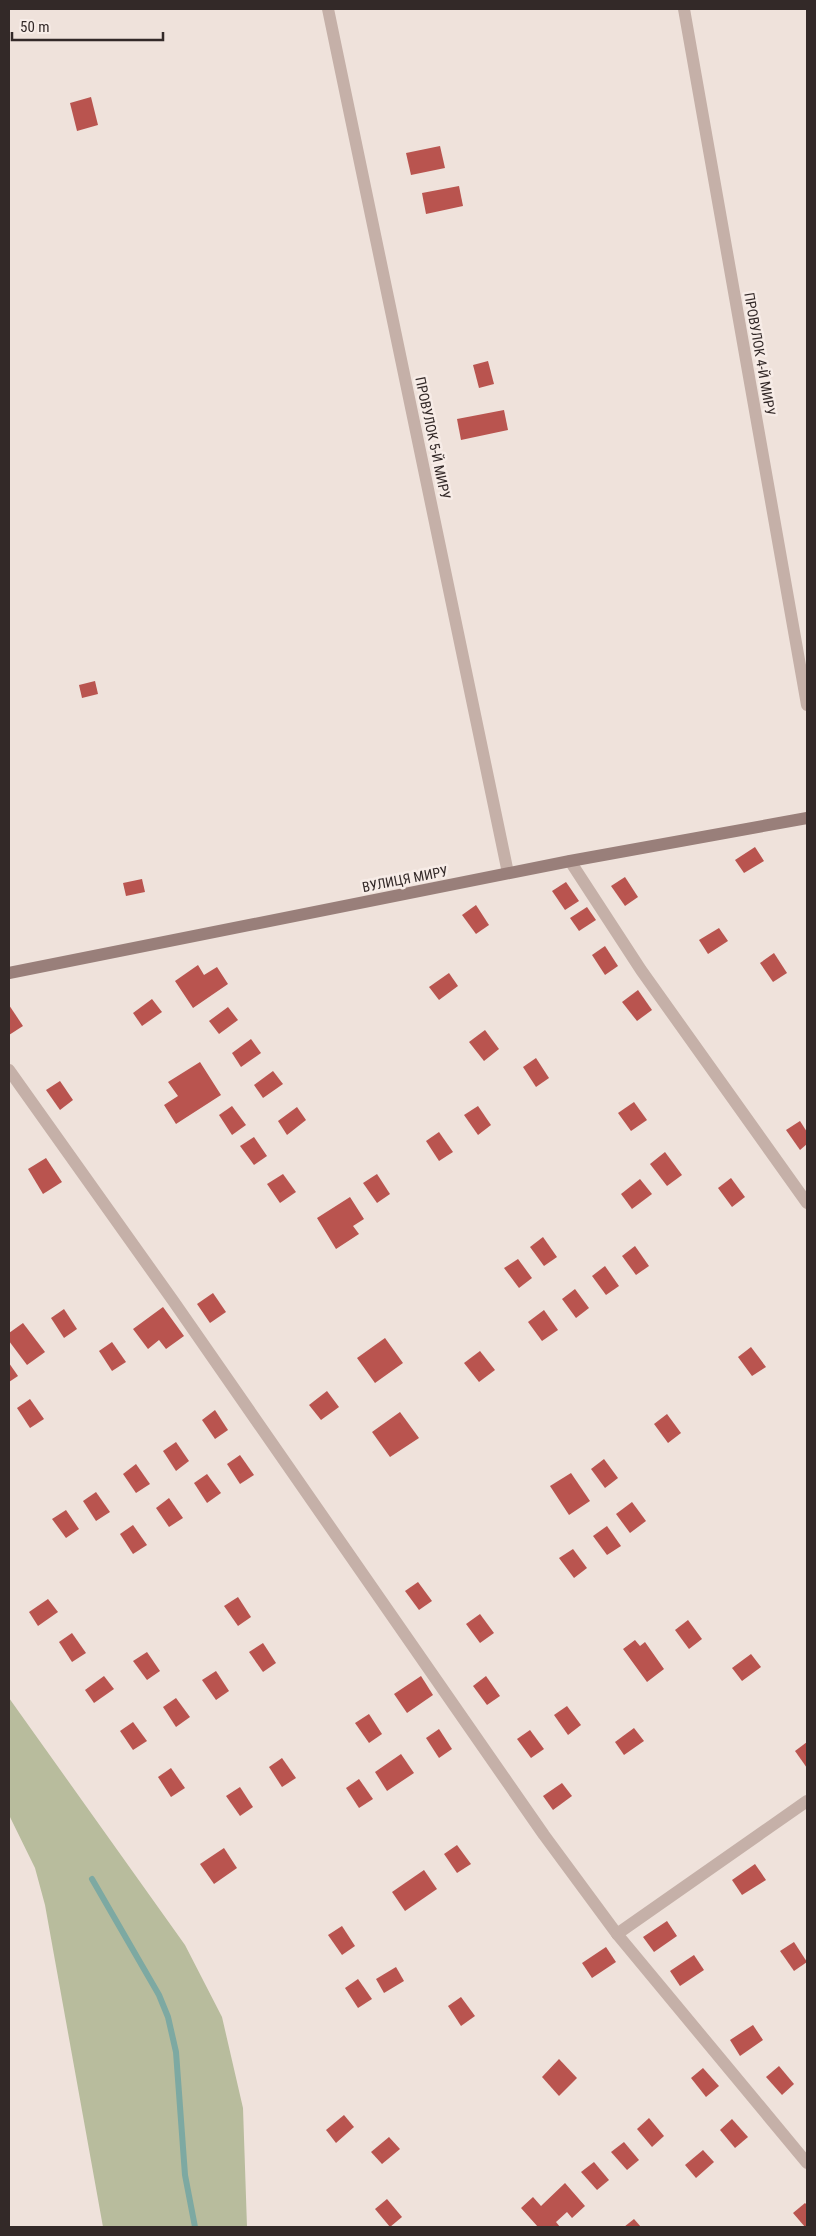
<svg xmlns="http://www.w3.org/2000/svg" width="816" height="2236" font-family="'Roboto Condensed',sans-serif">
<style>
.green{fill:#b8bc9d}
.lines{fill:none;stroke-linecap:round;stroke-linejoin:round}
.stream{stroke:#7da9a2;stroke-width:6}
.building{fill:#b9544f}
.street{stroke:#c5b0a8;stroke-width:12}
.secondary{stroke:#997f7a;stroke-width:12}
.labels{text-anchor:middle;stroke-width:5;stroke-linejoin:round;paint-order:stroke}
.street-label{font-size:14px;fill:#332928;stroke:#f7ece7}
</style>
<rect width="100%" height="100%" fill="#efe2db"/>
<path class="green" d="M9 1698 185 1945 222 2017 243 2108 247 2227H103L45 1905 35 1868 9 1815Z"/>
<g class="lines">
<path class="stream" d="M92 1879 159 1995 168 2017 176 2052 185 2175 195 2227"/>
</g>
<g class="building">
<path d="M91 97 98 125 77 131 70 103Z"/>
<path d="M440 146 445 168 411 175 406 153Z"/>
<path d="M459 186 463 206 426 214 422 193Z"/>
<path d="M488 361 494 384 479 388 473 365Z"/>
<path d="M504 410 508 430 461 440 457 419Z"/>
<path d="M95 681 98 694 82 698 79 685Z"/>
<path d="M755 847 764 861 744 873 735 860Z"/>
<path d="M625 877 638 897 625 906 611 886Z"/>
<path d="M142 879 145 892 126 896 123 883Z"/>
<path d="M566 882 579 901 565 910 552 891Z"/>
<path d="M476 905 489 925 476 934 462 915Z"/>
<path d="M587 907 596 920 579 931 570 918Z"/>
<path d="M719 928 728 941 708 954 699 940Z"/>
<path d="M605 946 618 966 605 975 592 955Z"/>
<path d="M774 953 787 973 773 982 760 963Z"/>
<path d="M198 965 204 975 217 967 228 984 193 1008 175 981Z"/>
<path d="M449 973 458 986 439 1000 429 987Z"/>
<path d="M638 990 652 1010 637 1021 622 1002Z"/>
<path d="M152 999 162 1012 142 1026 133 1013Z"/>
<path d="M9 1005 23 1026 9 1035Z"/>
<path d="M228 1007 238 1020 219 1034 209 1021Z"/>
<path d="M485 1030 499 1049 484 1061 469 1042Z"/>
<path d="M251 1039 261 1053 241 1067 232 1053Z"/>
<path d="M536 1058 549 1078 536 1087 523 1067Z"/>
<path d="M200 1062 221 1095 176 1124 164 1105 178 1096 168 1082Z"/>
<path d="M273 1071 283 1084 263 1098 254 1085Z"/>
<path d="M60 1081 73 1100 60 1110 46 1090Z"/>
<path d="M634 1102 647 1120 631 1131 618 1113Z"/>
<path d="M232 1106 246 1125 232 1135 219 1115Z"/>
<path d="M478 1106 491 1125 478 1135 464 1115Z"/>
<path d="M297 1107 306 1120 287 1135 278 1121Z"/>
<path d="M800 1121 807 1132V1144L800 1150 786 1130Z"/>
<path d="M439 1132 453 1152 439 1161 426 1141Z"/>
<path d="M254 1137 267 1156 254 1165 240 1146Z"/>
<path d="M665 1152 682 1175 667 1186 650 1164Z"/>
<path d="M46 1158 62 1182 43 1194 28 1169Z"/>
<path d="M283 1174 296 1192 280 1203 267 1184Z"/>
<path d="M377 1174 390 1194 377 1203 363 1183Z"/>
<path d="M731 1178 745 1197 732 1207 718 1188Z"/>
<path d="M640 1179 652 1194 632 1209 621 1194Z"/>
<path d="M350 1197 364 1219 353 1226 359 1234 336 1249 317 1218Z"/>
<path d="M543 1237 557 1257 544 1266 530 1247Z"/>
<path d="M635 1246 649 1266 636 1275 622 1256Z"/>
<path d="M518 1259 532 1278 519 1288 504 1268Z"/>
<path d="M605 1266 619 1286 606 1295 592 1276Z"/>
<path d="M575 1289 589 1308 576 1318 562 1299Z"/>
<path d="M213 1293 226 1312 210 1323 197 1304Z"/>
<path d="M163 1307 184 1336 166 1349 159 1340 148 1349 133 1329Z"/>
<path d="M64 1309 77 1329 64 1338 51 1318Z"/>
<path d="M544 1310 558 1330 542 1341 528 1322Z"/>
<path d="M23 1323 45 1352 27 1365 9 1341V1333Z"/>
<path d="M385 1338 403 1363 375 1383 357 1358Z"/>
<path d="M112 1342 126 1362 112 1371 99 1351Z"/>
<path d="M751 1347 766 1367 752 1376 738 1357Z"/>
<path d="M480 1351 495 1370 479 1382 464 1363Z"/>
<path d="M9 1363 18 1376 9 1382Z"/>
<path d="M327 1391 339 1407 321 1420 309 1405Z"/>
<path d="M30 1399 44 1419 30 1428 17 1408Z"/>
<path d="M215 1410 228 1430 215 1439 202 1420Z"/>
<path d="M400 1412 419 1438 390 1457 372 1432Z"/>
<path d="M667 1414 681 1433 668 1443 654 1424Z"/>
<path d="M176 1442 189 1461 176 1471 163 1451Z"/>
<path d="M240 1455 254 1475 240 1484 227 1464Z"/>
<path d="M604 1459 618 1478 605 1488 591 1469Z"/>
<path d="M136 1464 150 1484 136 1493 123 1474Z"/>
<path d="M571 1473 590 1501 569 1515 550 1486Z"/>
<path d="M207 1474 221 1493 207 1503 194 1483Z"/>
<path d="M96 1492 110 1512 96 1521 83 1501Z"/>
<path d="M169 1498 183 1518 169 1527 156 1508Z"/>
<path d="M632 1502 646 1521 630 1533 616 1514Z"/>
<path d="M66 1510 79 1529 66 1538 52 1519Z"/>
<path d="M133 1525 147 1545 133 1554 120 1534Z"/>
<path d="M607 1526 621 1546 607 1555 593 1536Z"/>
<path d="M573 1549 587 1568 574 1578 559 1558Z"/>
<path d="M418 1582 432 1601 419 1610 405 1591Z"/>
<path d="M238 1597 251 1617 238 1626 224 1606Z"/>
<path d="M48 1599 58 1612 38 1626 29 1612Z"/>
<path d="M480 1614 494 1633 480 1643 466 1624Z"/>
<path d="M688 1620 702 1639 689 1649 675 1630Z"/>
<path d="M72 1633 86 1653 72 1662 59 1642Z"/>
<path d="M635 1640 640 1646 645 1642 664 1669 647 1682 623 1649Z"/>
<path d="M263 1643 276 1663 263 1672 249 1652Z"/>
<path d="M147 1652 160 1671 147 1680 133 1661Z"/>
<path d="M751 1654 761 1667 742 1681 732 1668Z"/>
<path d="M216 1671 229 1691 216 1700 202 1680Z"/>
<path d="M104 1676 114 1689 94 1703 85 1690Z"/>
<path d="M421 1676 433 1695 407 1713 394 1694Z"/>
<path d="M486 1676 500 1696 487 1705 473 1686Z"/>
<path d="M176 1698 190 1717 176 1727 163 1707Z"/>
<path d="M567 1706 581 1725 568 1735 554 1715Z"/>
<path d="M369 1714 382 1734 369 1743 355 1723Z"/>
<path d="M133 1722 147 1741 133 1750 120 1731Z"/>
<path d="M634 1728 644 1741 624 1755 615 1742Z"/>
<path d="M439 1729 452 1749 439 1758 426 1738Z"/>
<path d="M530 1730 544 1749 531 1758 517 1739Z"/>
<path d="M807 1742V1768L795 1751Z"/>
<path d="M401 1754 414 1773 387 1791 375 1772Z"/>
<path d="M282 1758 296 1778 282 1787 269 1767Z"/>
<path d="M171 1768 185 1788 171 1797 158 1777Z"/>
<path d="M359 1779 373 1799 359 1808 346 1788Z"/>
<path d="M562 1783 572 1796 553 1810 543 1796Z"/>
<path d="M240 1787 253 1807 240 1816 226 1796Z"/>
<path d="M457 1845 471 1864 457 1873 444 1854Z"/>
<path d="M224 1848 237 1868 214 1884 200 1864Z"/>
<path d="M755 1864 766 1880 742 1895 732 1880Z"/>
<path d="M424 1870 437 1889 405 1911 392 1892Z"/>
<path d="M667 1921 677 1936 654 1952 643 1937Z"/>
<path d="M342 1926 355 1946 342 1955 328 1935Z"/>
<path d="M794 1942 807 1962 794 1971 780 1951Z"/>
<path d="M606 1947 616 1962 592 1978 582 1963Z"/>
<path d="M694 1955 704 1970 680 1986 670 1971Z"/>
<path d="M396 1967 404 1981 384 1993 376 1979Z"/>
<path d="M358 1979 372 1999 358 2008 345 1988Z"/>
<path d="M461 1997 475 2016 461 2026 448 2006Z"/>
<path d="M753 2025 763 2040 740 2056 730 2040Z"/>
<path d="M559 2059 577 2078 559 2096 542 2077Z"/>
<path d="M779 2066 794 2084 782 2095 766 2077Z"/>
<path d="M703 2068 719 2086 706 2097 691 2078Z"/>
<path d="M344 2115 354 2127 336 2143 326 2130Z"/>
<path d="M649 2118 664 2136 652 2147 637 2129Z"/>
<path d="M732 2119 748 2137 735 2148 720 2130Z"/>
<path d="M389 2137 400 2149 382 2164 371 2152Z"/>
<path d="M624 2142 639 2160 627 2170 611 2152Z"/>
<path d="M703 2150 714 2162 696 2178 685 2165Z"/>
<path d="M594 2162 609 2180 597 2190 581 2172Z"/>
<path d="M565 2183 585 2206 572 2218 567 2212 556 2222 560 2227H538L521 2208 533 2197 541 2206Z"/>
<path d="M387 2199 402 2217 390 2227 375 2209Z"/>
<path d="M805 2203 807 2205V2227H805L793 2213Z"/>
<path d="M634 2219 641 2227H624Z"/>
</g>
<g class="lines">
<g class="street">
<path d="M328 9 508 873"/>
<path d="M684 9 807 705"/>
<path d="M570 861 641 970 807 1203"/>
<path d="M9 1070 174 1302 544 1835 617 1934 807 2163"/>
<path d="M617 1934 807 1801"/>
</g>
<path class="secondary" d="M9 973 570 861 807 818"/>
</g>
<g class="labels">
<g class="street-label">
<text transform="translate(760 354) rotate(80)" y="5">ПРОВУЛОК 4-Й МИРУ</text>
<text transform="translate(433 438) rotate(78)" y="5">ПРОВУЛОК 5-Й МИРУ</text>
<text transform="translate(405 879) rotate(-11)" y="5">ВУЛИЦЯ МИРУ</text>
</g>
</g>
<rect width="816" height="2236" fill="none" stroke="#332928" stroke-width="20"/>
<path d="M12 32v8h151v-8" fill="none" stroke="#332928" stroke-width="2.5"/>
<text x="20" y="32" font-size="15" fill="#332928" stroke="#f7ece7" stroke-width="4" paint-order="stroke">50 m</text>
</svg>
